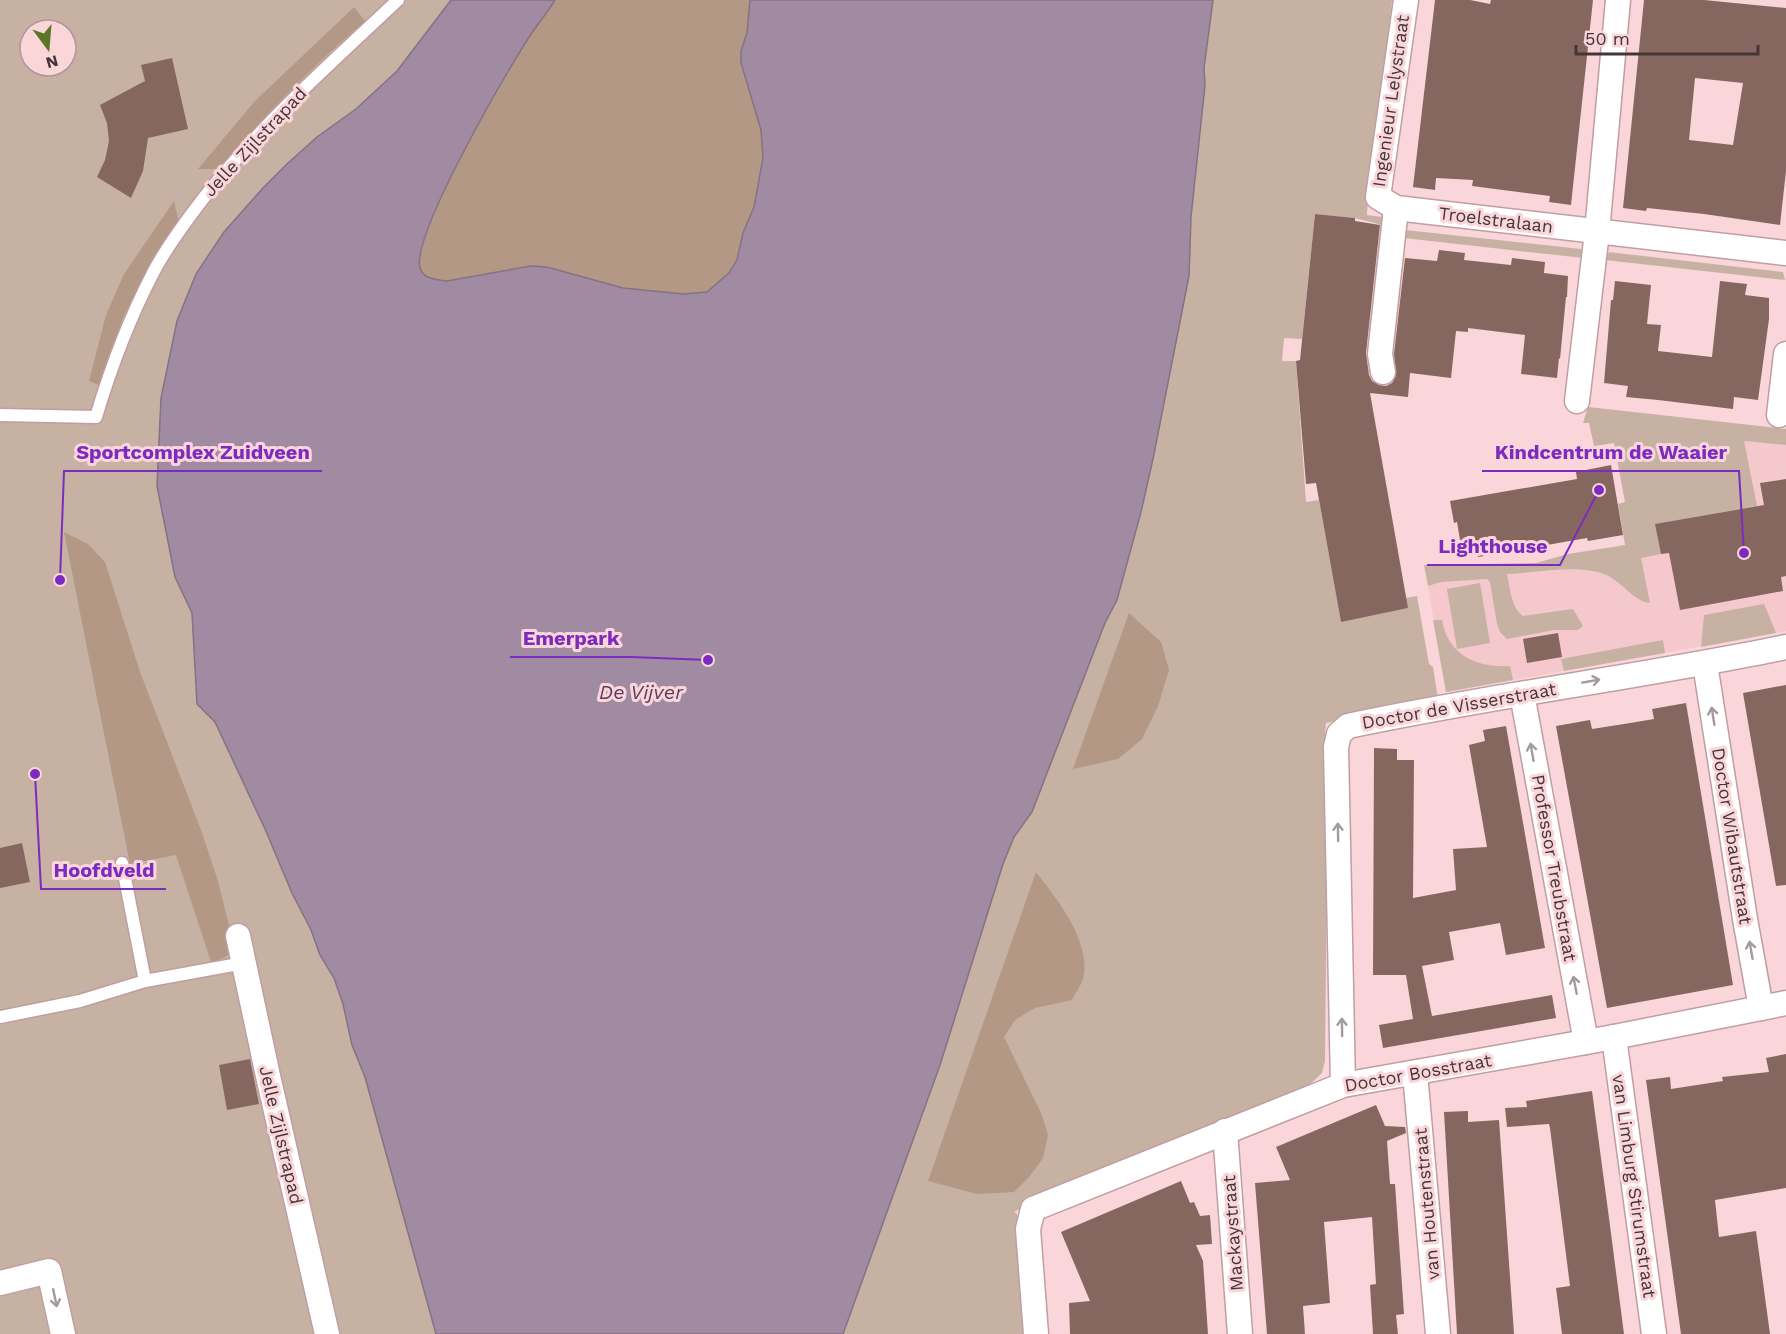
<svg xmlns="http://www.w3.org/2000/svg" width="1786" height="1334" font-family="'Work Sans',sans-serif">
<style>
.built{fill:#f4c8cc}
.green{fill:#c6b1a3;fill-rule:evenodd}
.forest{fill:#b39886}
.water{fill:#a18ba2;stroke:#857282;stroke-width:1.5}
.building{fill:#866760;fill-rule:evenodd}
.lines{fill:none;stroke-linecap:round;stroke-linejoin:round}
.service-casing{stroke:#c09ea1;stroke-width:15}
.minor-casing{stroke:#c09ea1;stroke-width:27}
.service{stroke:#fff;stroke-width:12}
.minor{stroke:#fff;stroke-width:24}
.oneway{stroke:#a29a9c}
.labels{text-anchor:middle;stroke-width:6;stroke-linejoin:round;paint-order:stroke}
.street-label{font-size:18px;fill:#443638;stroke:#fad6da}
.water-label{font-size:20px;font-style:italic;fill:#5d3b5e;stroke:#fad6da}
.leader{fill:none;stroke:#7b2cbf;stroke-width:2}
.callout-dot{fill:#7b2cbf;stroke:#fad6da;stroke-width:2}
.callout-label{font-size:20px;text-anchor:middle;font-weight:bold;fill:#7b2cbf;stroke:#fad6da;stroke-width:6;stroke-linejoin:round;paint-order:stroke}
</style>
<rect width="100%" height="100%" fill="#fad6da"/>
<path class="built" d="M1744 441 1786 445V631L1446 692 1428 586 1441 582 1660 554 1655 524Z"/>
<g class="green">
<path d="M0 0H1392L1367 212V215L1389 218 1381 235 1382 225 1355 218 1315 214 1302 339 1284 338 1282 361H1296L1306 502 1319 500 1341 621 1407 608 1406 598 1417 596 1429 664 1433 667 1438 699 1326 723 1325 733 1328 734 1325 1061 1322 1073 1307 1087 1067 1185 1014 1212 1017 1214 1024 1334H0ZM30 30H66V66H30Z"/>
<path d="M1405 230 1581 249 1583 258 1404 238Z"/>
<path d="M1609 252 1783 272 1785 280 1605 260Z"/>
<path d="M1588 407 1786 429V445L1744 441 1757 506 1656 524 1661 554 1641 558 1650 603C1634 602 1621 580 1604 574 1576 564 1537 573 1507 574 1510 587 1511 608 1523 616L1573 609 1583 626 1578 630H1554L1507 639 1500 632 1497 624 1490 582 1487 579 1441 582 1428 586 1424 565 1536 563 1568 554 1625 545 1618 504 1625 502 1614 443 1594 446 1589 423H1583Z"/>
<path d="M1480 583 1490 643 1457 649 1447 589Z"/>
<path d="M1764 604 1776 633 1701 647 1704 615Z"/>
<path d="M1433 620H1442C1448 656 1478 668 1510 666L1513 680 1446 692Z"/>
<path d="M1663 640 1665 653 1564 671 1561 659Z"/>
</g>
<g class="forest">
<path d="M555 0H750L747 33 741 50 743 71 761 130 763 158 754 207 743 233 737 260 729 273 707 292 684 294 623 288 547 267 531 266 447 281C437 280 423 279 420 268 411 236 503 79 524 45 533 30 545 16 555 0Z"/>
<path d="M354 7 365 21C312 67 265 114 220 169H198L254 102Z"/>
<path d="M174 201 179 223 125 313 109 355 101 386 89 381 106 315 124 274Z"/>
<path d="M64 532 88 544 105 562 140 672 201 830 217 878 233 941C231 955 226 959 211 962L176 855 130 864Z"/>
<path d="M1129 613 1161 642 1169 670 1158 706 1142 739 1118 759 1073 769Z"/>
<path d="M1036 872C1057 899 1092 942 1083 979 1081 986 1075 993 1072 1000L1035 1008 1015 1020 1004 1037 1042 1115 1048 1135 1043 1158 1030 1176 1014 1192 977 1194 928 1181Z"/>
</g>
<path class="water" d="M451 0H555C545 16 533 30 524 45 503 79 411 236 420 268 423 279 437 280 447 281L531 266 547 267 623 288 684 294 707 292 729 273 737 260 743 233 754 207 763 158 761 130 741 63V51L747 33 750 0H1213L1204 68 1205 85 1191 217 1189 276 1153 459 1141 512 1117 600 1105 623 1032 812 1014 837 1003 864 940 1065 843 1334H436L365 1077 352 1045 343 1004 334 978 320 955 311 930 292 893 265 829 215 722 197 704 192 613 175 577 157 486 161 398 177 321 196 274 224 232 262 189 287 164 317 137 356 109 397 71Z"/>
<g class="building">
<path d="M1435 0H1470L1490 4 1491 0H1593L1571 205 1549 202 1550 196 1472 186 1473 180 1436 178 1435 190 1413 187Z"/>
<path d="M1644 0H1704L1786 8V171L1780 225 1704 214 1647 208 1646 211 1623 208ZM1695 78 1743 83 1733 145 1689 140Z"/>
<path d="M172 58 188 129 148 138 143 171 131 198 97 177 105 160 109 141 107 123 100 105 145 81 141 65Z"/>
<path d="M1315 214 1355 218V221L1380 225 1366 353 1369 375 1372 381 1379 385 1386 386 1392 383 1396 376 1394 354 1405 258 1437 261 1439 250 1465 253 1464 260 1511 265 1512 258 1545 262 1544 273 1568 276 1567 297H1566L1560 359 1559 358 1557 378 1521 374 1525 335 1468 328V332L1456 331 1451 378 1410 373 1408 397 1370 393 1408 608 1341 622 1316 483 1306 484 1296 361 1300 360Z"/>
<path d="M1615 281 1651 285 1647 324 1661 325 1658 351 1712 357 1720 281 1747 284 1745 295 1769 298V319L1758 400 1734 397 1733 409 1658 400 1626 397 1628 386 1604 383 1611 300H1613Z"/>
<path d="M1611 465 1623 535 1588 541 1587 538 1478 557 1473 537 1460 540 1457 522 1454 523 1450 501 1577 479 1576 472Z"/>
<path d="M1786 479V576L1781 577 1783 591 1680 610 1669 553 1661 554 1655 524 1764 505 1760 483Z"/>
<path d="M1558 633 1562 657 1527 663 1523 639Z"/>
<path d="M1786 685V885L1776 886 1743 693Z"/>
<path d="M1686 703 1733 985 1607 1008 1556 726 1590 720 1592 729 1624 724 1654 719 1652 709Z"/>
<path d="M1506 726 1545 948 1506 955 1500 923 1449 932 1454 960 1422 966 1432 1016 1552 995 1556 1018 1383 1048 1379 1025 1413 1019 1406 975H1373L1374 748 1397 749V760H1414L1413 898 1456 890 1453 849 1487 847 1469 745 1485 741 1483 730Z"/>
<path d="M22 843 30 882 0 888V848Z"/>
<path d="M1786 1054V1188L1715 1200 1719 1237 1756 1231 1770 1334H1681L1646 1080 1670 1077 1671 1089 1723 1081 1722 1077 1769 1072 1766 1058Z"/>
<path d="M250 1059 259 1104 227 1110 219 1065Z"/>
<path d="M1592 1091 1609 1218 1624 1334H1562L1556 1288 1570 1286 1550 1128 1549 1124 1507 1127 1505 1108 1527 1107 1526 1101Z"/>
<path d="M1376 1105 1385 1126 1405 1127 1406 1133 1387 1141 1390 1184H1395L1404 1314 1396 1315 1398 1334H1373L1370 1285 1376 1284 1372 1217 1324 1222 1330 1303 1303 1306 1305 1334H1267L1255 1183 1290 1180 1276 1147Z"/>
<path d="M1468 1111V1122L1499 1120 1514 1334H1457L1444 1112Z"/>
<path d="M1181 1181 1190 1203 1194 1202 1200 1216 1210 1215 1212 1244 1196 1245 1203 1261 1208 1334H1070L1069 1303 1090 1301 1061 1232Z"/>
</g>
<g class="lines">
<g class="service-casing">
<g id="service">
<path d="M0 415 96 417C111 367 129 319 153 273 163 253 177 234 190 216 249 135 326 68 398 0"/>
<path d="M122 863 145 981"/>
<path d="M0 1017 80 1001 145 981 244 963"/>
</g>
</g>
<g class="minor-casing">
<g id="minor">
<path d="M1406 0 1378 197 1396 208 1786 253"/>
<path d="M1383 372 1380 354 1396 208"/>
<path d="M1577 401 1597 232 1618 0"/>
<path d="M1779 415 1786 354"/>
<path d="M1705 664 1745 919 1761 1008"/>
<path d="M1522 694 1586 1042"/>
<path d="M238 936 268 1076 327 1334"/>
<path d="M1614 1037 1654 1334"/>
<path d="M1415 1073 1438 1334"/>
<path d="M1343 1085 1336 747 1339 734 1348 726C1493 695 1641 677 1786 647"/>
<path d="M1225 1131 1240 1334"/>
<path d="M0 1283 49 1271 63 1334"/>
<path d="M1036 1334 1028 1229 1033 1209 1343 1085 1614 1037 1786 1003"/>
</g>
</g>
<use href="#service" class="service"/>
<use href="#minor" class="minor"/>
</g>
<defs><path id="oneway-shaft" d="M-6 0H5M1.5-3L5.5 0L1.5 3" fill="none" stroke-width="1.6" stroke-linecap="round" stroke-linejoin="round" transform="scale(1.5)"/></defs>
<g class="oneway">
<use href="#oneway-shaft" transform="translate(1591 681) rotate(-10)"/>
<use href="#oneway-shaft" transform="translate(1713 716) rotate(-99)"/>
<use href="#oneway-shaft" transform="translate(1532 752) rotate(-100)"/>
<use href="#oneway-shaft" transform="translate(1338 832) rotate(-91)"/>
<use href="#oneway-shaft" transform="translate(1751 950) rotate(-100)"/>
<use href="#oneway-shaft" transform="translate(1575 985) rotate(-101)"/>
<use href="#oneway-shaft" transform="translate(1342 1027) rotate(-91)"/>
<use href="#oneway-shaft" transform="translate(55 1298) rotate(78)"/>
</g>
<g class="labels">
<g class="street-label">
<text transform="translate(1391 101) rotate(-82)" y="6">Ingenieur Lelystraat</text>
<text transform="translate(255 142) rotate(-47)" y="6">Jelle Zijlstrapad</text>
<text transform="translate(1496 220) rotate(7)" y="6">Troelstralaan</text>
<text transform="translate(1459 706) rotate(-10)" y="6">Doctor de Visserstraat</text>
<text transform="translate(1732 836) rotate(81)" y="6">Doctor Wibautstraat</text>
<text transform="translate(1554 868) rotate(80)" y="6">Professor Treubstraat</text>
<text transform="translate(1418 1073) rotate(-10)" y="6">Doctor Bosstraat</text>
<text transform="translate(281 1135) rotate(77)" y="6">Jelle Zijlstrapad</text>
<text transform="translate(1634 1186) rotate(82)" y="6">van Limburg Stirumstraat</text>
<text transform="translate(1427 1204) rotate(-95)" y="6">van Houtenstraat</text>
<text transform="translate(1233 1233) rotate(-94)" y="6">Mackaystraat</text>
</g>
<g class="water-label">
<text x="641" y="699">De Vijver</text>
</g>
</g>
<path class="leader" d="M1744 553L1739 471H1482M60 580L64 471H322M1599 490L1560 565H1427M708 660L631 657H510M35 774L41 889H166"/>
<g class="callout-dot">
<circle cx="1744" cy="553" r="6"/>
<circle cx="60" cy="580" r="6"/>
<circle cx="1599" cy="490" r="6"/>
<circle cx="708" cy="660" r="6"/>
<circle cx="35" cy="774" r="6"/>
</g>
<g class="callout-label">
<text x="1611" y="459">Kindcentrum de Waaier</text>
<text x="193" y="459">Sportcomplex Zuidveen</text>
<text x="1493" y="553">Lighthouse</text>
<text x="571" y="645">Emerpark</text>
<text x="104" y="877">Hoofdveld</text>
</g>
<g transform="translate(48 48) rotate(164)"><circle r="28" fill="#fad6da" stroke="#b19699" stroke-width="1.5"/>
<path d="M0-4.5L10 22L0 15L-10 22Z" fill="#5d7527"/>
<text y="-9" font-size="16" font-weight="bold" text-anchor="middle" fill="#443638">N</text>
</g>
<path d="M1576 45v9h182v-9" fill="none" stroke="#443638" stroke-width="3"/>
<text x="1585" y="45" font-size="18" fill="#443638" stroke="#fad6da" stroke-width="4.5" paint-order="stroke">50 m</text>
</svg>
